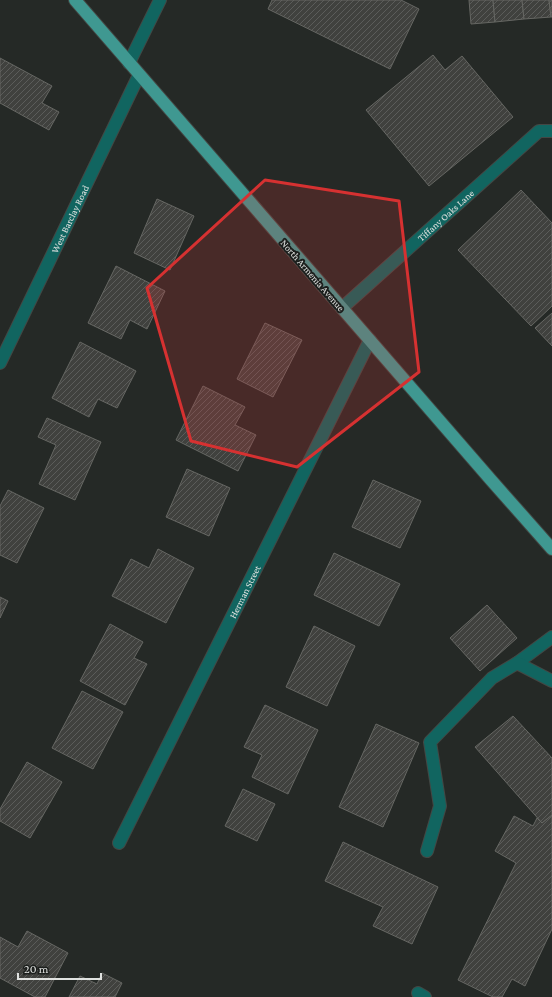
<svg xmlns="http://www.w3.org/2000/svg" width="552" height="997" font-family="'Crimson Pro',serif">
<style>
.building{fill:url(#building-hatch);stroke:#666763}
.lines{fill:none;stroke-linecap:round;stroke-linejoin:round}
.minor-casing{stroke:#434744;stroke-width:14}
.major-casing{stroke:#434744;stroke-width:14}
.minor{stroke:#116560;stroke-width:12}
.major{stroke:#3f9891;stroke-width:12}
.marked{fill:#d63131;fill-opacity:0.2;stroke:#d63131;stroke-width:3;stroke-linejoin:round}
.labels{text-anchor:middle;stroke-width:4;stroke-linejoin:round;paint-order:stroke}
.street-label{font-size:10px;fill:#e0e2e0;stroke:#1c1f1d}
</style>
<defs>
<pattern id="building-hatch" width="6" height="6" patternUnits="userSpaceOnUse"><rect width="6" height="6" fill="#40413e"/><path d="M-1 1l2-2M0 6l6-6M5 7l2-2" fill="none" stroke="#5b5c5a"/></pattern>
</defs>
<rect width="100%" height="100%" fill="#252926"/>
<g class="building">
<path d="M272 0H401L419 9 390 69 268 9Z"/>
<path d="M469 0H493L495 22 471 24Z"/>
<path d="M493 0H522L524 19 495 22Z"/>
<path d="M522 0H549L551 17 524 19Z"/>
<path d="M549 0H552V17H551Z"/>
<path d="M433 55 445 70 462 56 513 117 429 186 366 110Z"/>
<path d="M0 58 52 86 42 103 59 112 49 130 0 103Z"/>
<path d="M521 190 552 223V306L531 326 458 250Z"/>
<path d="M157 199 194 216 170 270 134 253Z"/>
<path d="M116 266 165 291 147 329 130 320 121 339 88 323Z"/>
<path d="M552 313V346L535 328Z"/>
<path d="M265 323 302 340 273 397 237 379Z"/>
<path d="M80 342 136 371 117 408 98 399 89 417 52 398Z"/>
<path d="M203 386 245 407 235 425 256 435 238 471 176 440Z"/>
<path d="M47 418 101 442 75 500 39 484 56 445 38 437Z"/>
<path d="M187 469 230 488 209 536 166 517Z"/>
<path d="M373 480 421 501 400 548 352 527Z"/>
<path d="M8 490 44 508 17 563 0 555V506Z"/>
<path d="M158 549 194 568 166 623 112 596 131 559 149 568Z"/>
<path d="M334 553 400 584 379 626 314 595Z"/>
<path d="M0 597 8 601 0 618Z"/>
<path d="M487 605 517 638 480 671 450 638Z"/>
<path d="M110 624 143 642 134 658 147 664 125 705 80 681Z"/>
<path d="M314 626 355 646 327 706 286 687Z"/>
<path d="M82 691 123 712 93 769 52 748Z"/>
<path d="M265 705 318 730 288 794 252 777 262 755 244 747Z"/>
<path d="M513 716 552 758V815L542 823 475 747Z"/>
<path d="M376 724 419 743 383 827 339 807Z"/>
<path d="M27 762 62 782 30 838 0 821V809Z"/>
<path d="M243 789 275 804 257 841 225 826Z"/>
<path d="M552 815V929L525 986 512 979 502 997H493L458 980 516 863 495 851 514 816 533 826 537 818 542 823Z"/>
<path d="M343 842 438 887 412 944 373 926 383 907 325 881Z"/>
<path d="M27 931 68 953 45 997H35L0 978V937L18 947Z"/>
<path d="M102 973 122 983 115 997H69L80 976 97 984Z"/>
</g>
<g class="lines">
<g class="minor-casing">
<g id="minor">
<path d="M129 63 160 0"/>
<path id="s1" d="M342 308 539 131H552"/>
<path id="s2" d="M0 363 139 75"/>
<path d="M517 663 552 637"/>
<path id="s3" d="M119 843 370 340"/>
<path d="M427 851 440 806 430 742 492 678 517 663 552 681"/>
<path d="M418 993 425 997"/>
</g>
</g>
<g class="major-casing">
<path id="major" d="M75 0 491 480 552 549"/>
</g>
<use href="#minor" class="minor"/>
<use href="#major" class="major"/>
</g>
<path class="marked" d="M265 180 399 201 419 372 297 467 191 441 147 288Z"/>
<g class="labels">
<g class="street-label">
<text dy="4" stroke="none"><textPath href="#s1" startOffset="139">Tiffany Oaks Lane</textPath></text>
<text dy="4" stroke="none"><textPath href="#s2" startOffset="160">West Barclay Road</textPath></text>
<text transform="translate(313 275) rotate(49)" y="4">North Armenia Avenue</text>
<text dy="4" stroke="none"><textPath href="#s3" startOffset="281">Herman Street</textPath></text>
</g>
</g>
<path d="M18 973v6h83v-6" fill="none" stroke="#e0e2e0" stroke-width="2"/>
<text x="24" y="973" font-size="12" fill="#e0e2e0" stroke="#1c1f1d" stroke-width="3" paint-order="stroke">20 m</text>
</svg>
